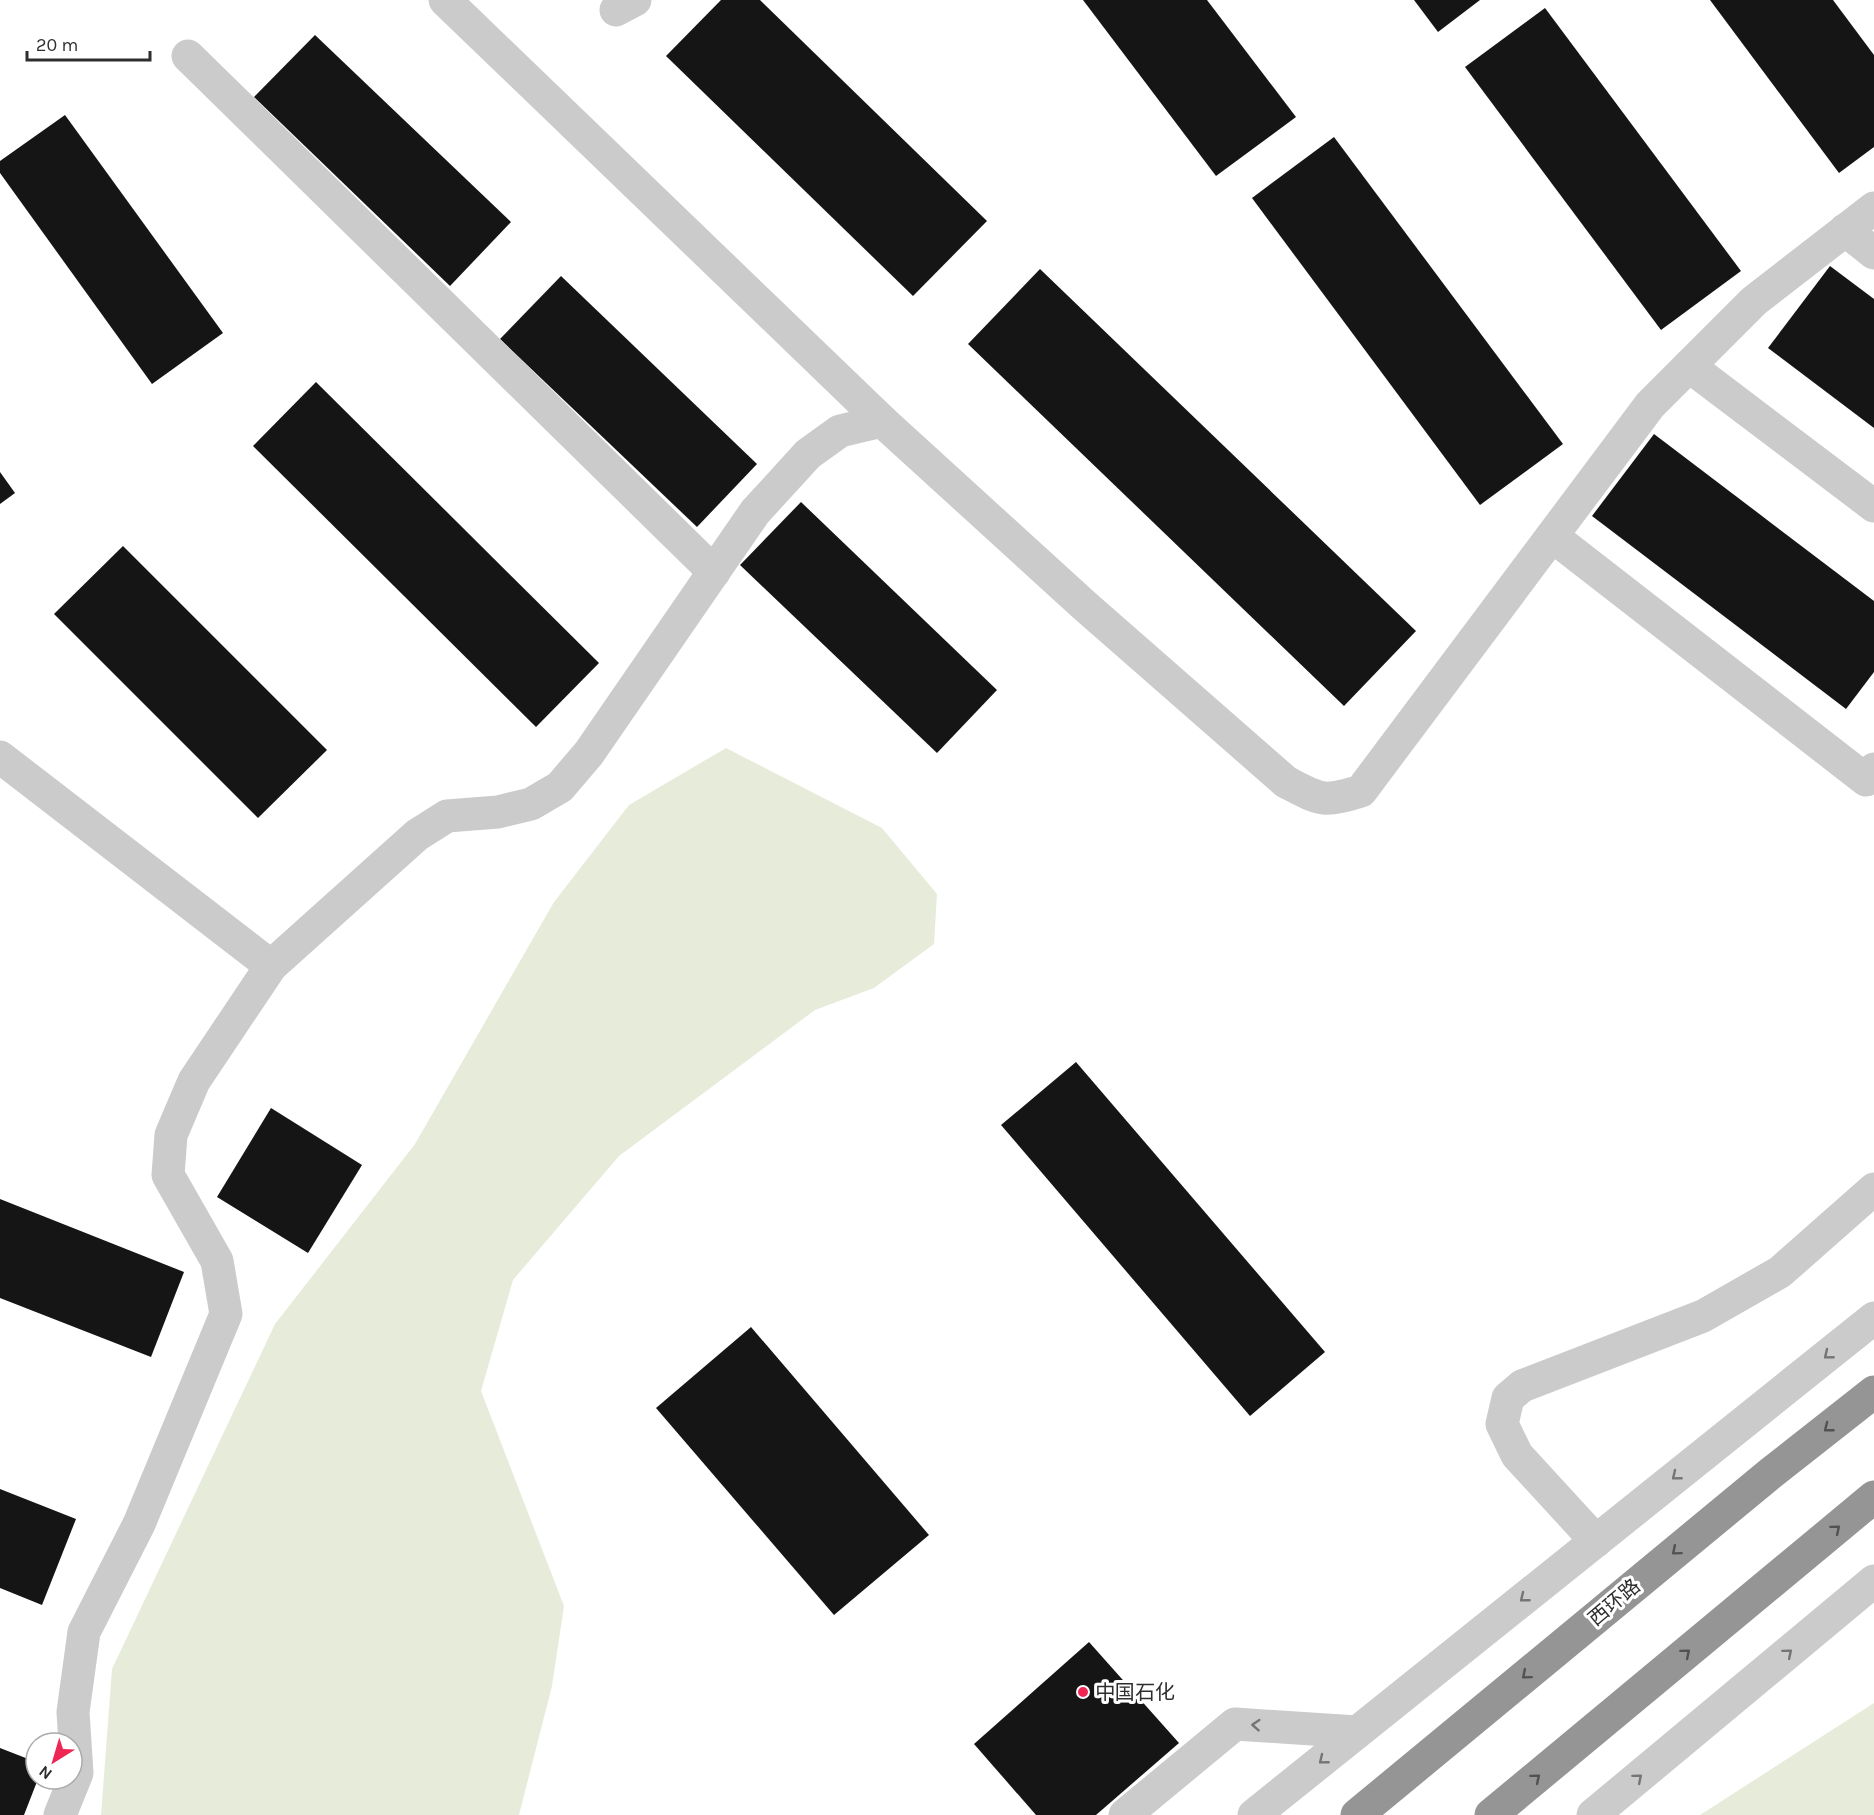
<svg xmlns="http://www.w3.org/2000/svg" width="1874" height="1815" font-family="Karla,'Noto Sans SC',sans-serif">
<style>
.green{fill:#e7ecda}
.building{fill:#151515}
.lines{fill:none;stroke-linecap:round;stroke-linejoin:round}
.minor{stroke:#cbcbcb;stroke-width:33}
.highway{stroke:#959595;stroke-width:33}
.oneway{stroke:#757575}
.oneway2{stroke:#525252}
.poi-dot{fill:#ee2654;stroke:#fff;stroke-width:2}
.labels{text-anchor:middle;stroke-width:6;stroke-linejoin:round;paint-order:stroke}
.street-label{font-size:20px;fill:#2e2e2e;stroke:#fff}
.poi-label{font-size:20px;fill:#2e2e2e;stroke:#fff;text-anchor:start}
</style>
<rect width="100%" height="100%" fill="#fff"/>
<g class="green">
<path d="M726 748 882 828 937 894 934 944 874 988 815 1010 619 1156 513 1280 481 1391 564 1606 552 1686 519 1815H101L112 1669 275 1324 415 1144 554 902 629 805Z"/>
<path d="M1874 1703V1815H1700Z"/>
</g>
<g class="building">
<path d="M721 0H760L987 221 913 296 666 56Z"/>
<path d="M1083 0H1207L1296 117 1216 176Z"/>
<path d="M1414 0H1480L1438 32Z"/>
<path d="M1710 0H1833L1874 55V147L1839 173Z"/>
<path d="M1545 8 1741 271 1661 330 1465 67Z"/>
<path d="M315 35 511 222 450 286 254 97Z"/>
<path d="M65 115 223 333 152 384 0 173V161Z"/>
<path d="M1334 137 1563 444 1480 505 1252 198Z"/>
<path d="M1830 266 1874 299V428L1768 348Z"/>
<path d="M1040 269 1416 631 1344 706 968 344Z"/>
<path d="M561 276 757 464 697 527 500 339Z"/>
<path d="M316 382 599 663 536 727 253 446Z"/>
<path d="M1654 434 1874 601V672L1846 709 1592 516Z"/>
<path d="M0 472 15 493 0 504Z"/>
<path d="M801 502 997 690 937 753 740 565Z"/>
<path d="M123 546 327 750 258 818 54 614Z"/>
<path d="M1076 1062 1325 1352 1250 1416 1001 1125Z"/>
<path d="M271 1108 362 1165 308 1253 217 1197Z"/>
<path d="M0 1199 184 1272 151 1357 0 1298Z"/>
<path d="M751 1327 929 1535 834 1615 656 1408Z"/>
<path d="M0 1489 76 1519 42 1605 0 1588Z"/>
<path d="M1089 1642 1179 1743 1096 1815H1036L974 1744Z"/>
<path d="M0 1748 36 1762V1779H38L24 1815H0Z"/>
</g>
<g class="lines">
<g class="minor">
<path d="M445 0 882 421 1085 606 1286 782C1321 800 1322 803 1361 791L1650 405 1754 301 1874 208"/>
<path d="M616 10 635 0"/>
<path d="M188 56 714 572"/>
<path d="M1845 230 1874 253"/>
<path d="M1689 366 1874 506"/>
<path d="M1552 536 1866 780 1874 769"/>
<path d="M0 757 271 966 417 835 447 816 498 812 531 804 560 787 589 753 755 512 808 454 840 431 882 421"/>
<path d="M1596 1541 1517 1455 1502 1424 1508 1398 1522 1386 1703 1316 1780 1272 1874 1189"/>
<path d="M60 1815 77 1773 73 1712 84 1632 139 1524 226 1314 217 1261 168 1175 171 1135 194 1081 271 966"/>
<path d="M1125 1815 1235 1724 1357 1732"/>
<path d="M1254 1815 1874 1318"/>
<path d="M1593 1815 1874 1581"/>
</g>
<g class="highway">
<path d="M1357 1815 1771 1473 1874 1392"/>
<path d="M1491 1815 1874 1497"/>
</g>
</g>
<defs><path id="oneway-chevron" d="M-2-3.5L2.5 0L-2 3.5" fill="none" stroke-width="1.6" stroke-linecap="round" stroke-linejoin="round" transform="scale(1.5)"/></defs>
<g class="oneway">
<use href="#oneway-chevron" transform="translate(1828 1355) rotate(141)"/>
<use href="#oneway-chevron" transform="translate(1676 1476) rotate(141)"/>
<use href="#oneway-chevron" transform="translate(1524 1598) rotate(141)"/>
<use href="#oneway-chevron" transform="translate(1788 1653) rotate(-40)"/>
<use href="#oneway-chevron" transform="translate(1256 1725) rotate(-176)"/>
<use href="#oneway-chevron" transform="translate(1323 1760) rotate(141)"/>
<use href="#oneway-chevron" transform="translate(1638 1778) rotate(-40)"/>
</g>
<g class="oneway2">
<use href="#oneway-chevron" transform="translate(1828 1428) rotate(142)"/>
<use href="#oneway-chevron" transform="translate(1836 1529) rotate(-40)"/>
<use href="#oneway-chevron" transform="translate(1676 1551) rotate(140)"/>
<use href="#oneway-chevron" transform="translate(1686 1653) rotate(-40)"/>
<use href="#oneway-chevron" transform="translate(1526 1675) rotate(140)"/>
<use href="#oneway-chevron" transform="translate(1536 1778) rotate(-40)"/>
</g>
<circle class="poi-dot" cx="1083" cy="1692" r="6"/>
<g class="labels">
<g class="street-label">
<text transform="translate(1614 1602) rotate(-40)" y="7">西环路</text>
</g>
<g class="poi-label">
<text x="1095" y="1699">中国石化</text>
</g>
</g>
<g transform="translate(54 1761) rotate(217)"><circle r="28" fill="#ffffff" stroke="#ababab" stroke-width="1.5"/>
<path d="M0-4.5L10 22L0 15L-10 22Z" fill="#ee2654"/>
<text y="-9" font-size="16" font-weight="bold" text-anchor="middle" fill="#2e2e2e">N</text>
</g>
<path d="M27 51v9h123v-9" fill="none" stroke="#2e2e2e" stroke-width="3"/>
<text x="36" y="51" font-size="18" fill="#2e2e2e" stroke="#ffffff" stroke-width="4.5" paint-order="stroke">20 m</text>
</svg>
